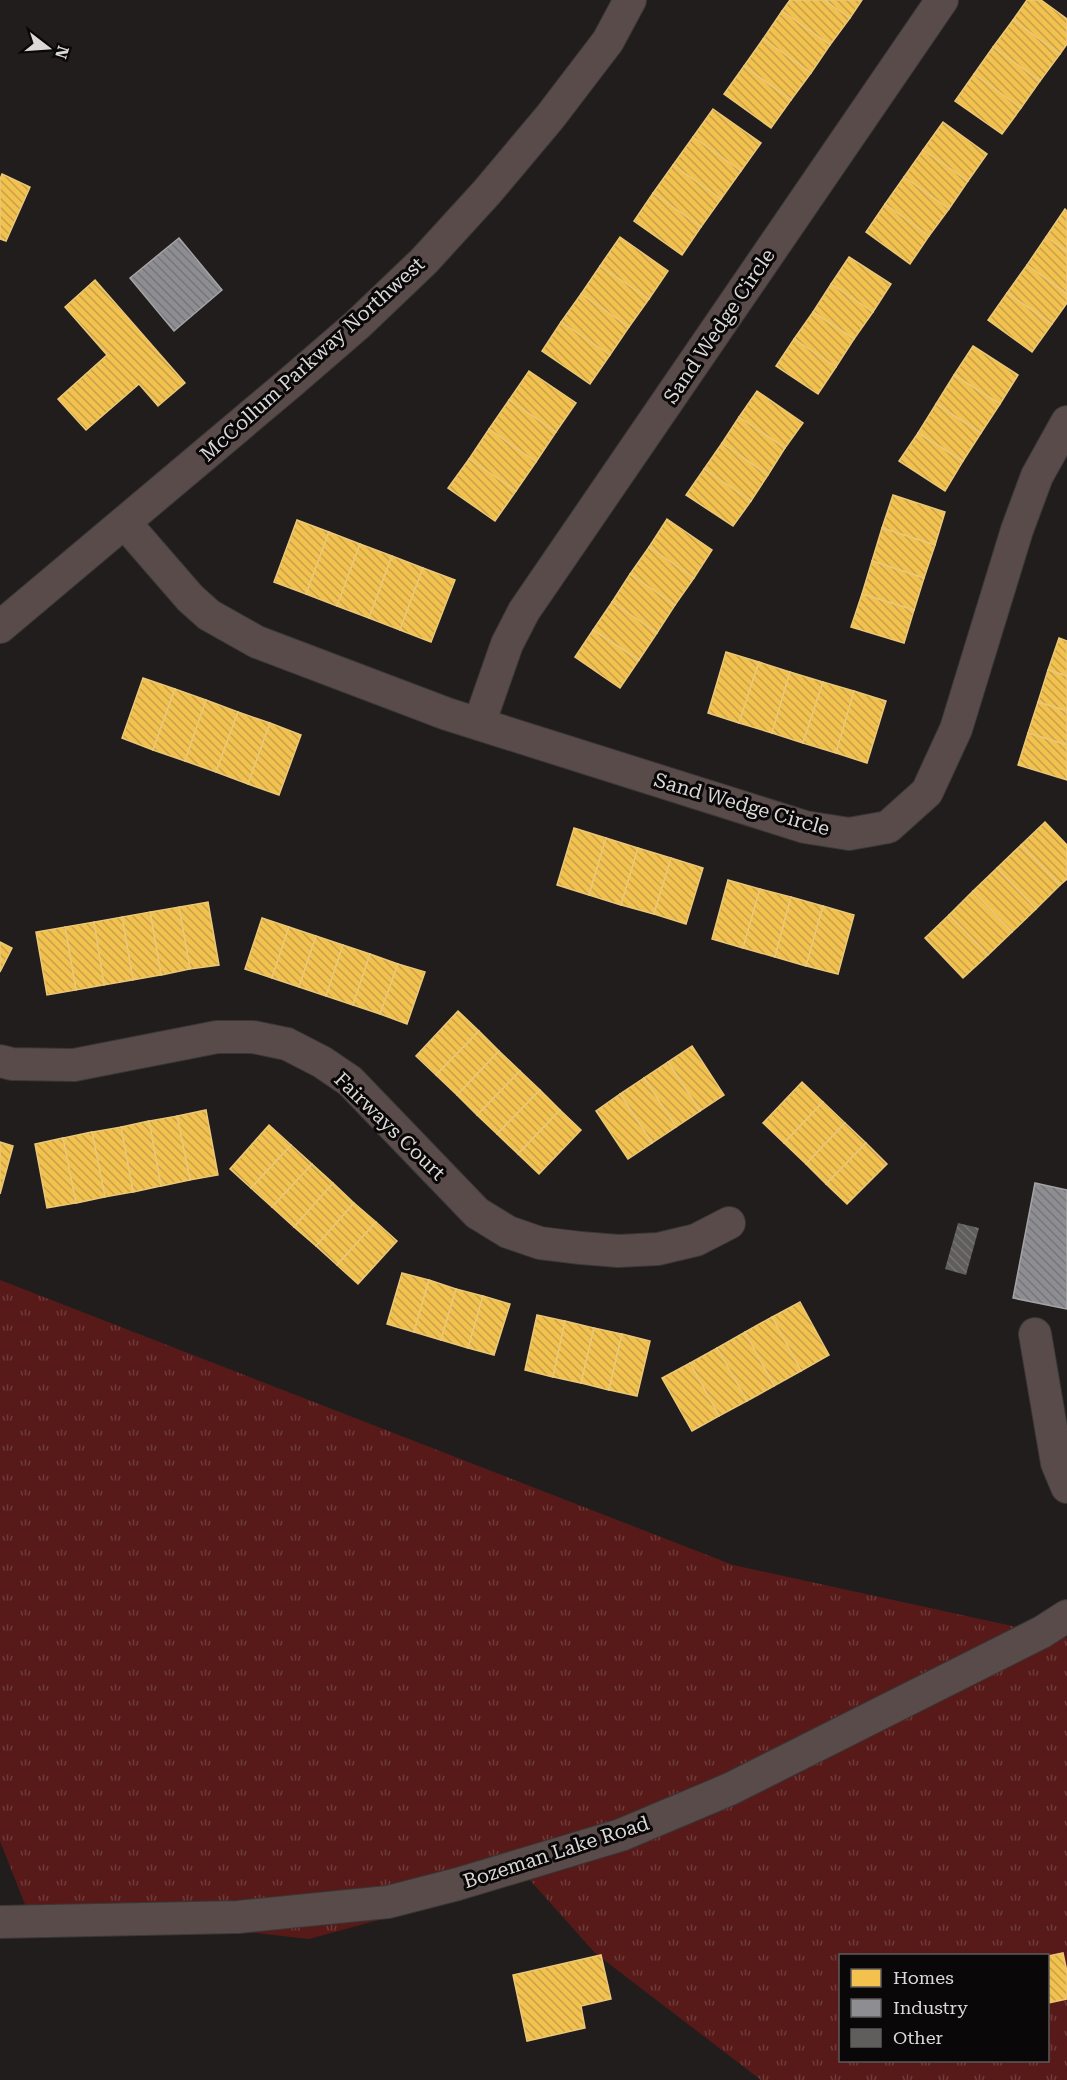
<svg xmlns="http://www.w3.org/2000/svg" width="1067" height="2080" font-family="'Roboto Serif',serif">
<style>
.grass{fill:url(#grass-tufts);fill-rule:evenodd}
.homes{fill:url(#homes-back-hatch);stroke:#ebc877;stroke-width:1.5}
.industry{fill:url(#industry-back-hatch);stroke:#a4a4a7;stroke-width:1.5}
.building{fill:url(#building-back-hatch)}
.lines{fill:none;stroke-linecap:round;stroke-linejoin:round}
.minor-casing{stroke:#393737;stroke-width:34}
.minor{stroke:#584b4a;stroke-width:32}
.labels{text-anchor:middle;stroke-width:6;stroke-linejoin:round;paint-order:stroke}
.street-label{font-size:20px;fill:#dbd8d8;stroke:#090707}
</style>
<defs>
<pattern id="grass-tufts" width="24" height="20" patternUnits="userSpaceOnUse" patternTransform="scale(1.5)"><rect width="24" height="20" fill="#571a19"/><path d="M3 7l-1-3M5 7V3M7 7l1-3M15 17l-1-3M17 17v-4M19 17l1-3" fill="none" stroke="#6f3b3a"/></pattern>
<pattern id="homes-back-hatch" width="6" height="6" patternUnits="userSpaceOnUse" patternTransform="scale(1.5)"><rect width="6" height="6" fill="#f2c14e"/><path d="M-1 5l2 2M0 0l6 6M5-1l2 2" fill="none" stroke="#c6a14b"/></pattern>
<pattern id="industry-back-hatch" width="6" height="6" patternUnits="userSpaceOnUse" patternTransform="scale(1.5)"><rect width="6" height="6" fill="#8d8d92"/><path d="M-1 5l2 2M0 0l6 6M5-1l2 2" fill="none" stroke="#76767a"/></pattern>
<pattern id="building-back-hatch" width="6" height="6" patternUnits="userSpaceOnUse" patternTransform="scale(1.5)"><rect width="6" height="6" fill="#605d5d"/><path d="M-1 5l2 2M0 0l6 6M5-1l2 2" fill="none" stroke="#767474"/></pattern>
</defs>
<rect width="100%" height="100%" fill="#201d1c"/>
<path class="grass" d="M0 1280 733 1565 1067 1638V2080H761L595 1953 529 1879 309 1939 26 1907 0 1841ZM840 1956H1048V2060H840Z"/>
<g class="homes">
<path d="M790 0H824L850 18 830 45 782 11Z"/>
<path d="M824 0H862L850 18Z"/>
<path d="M1027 0H1041L1067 19V44L1060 54 1013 20Z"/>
<path d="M782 11 830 45 811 73 763 39Z"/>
<path d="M1013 20 1060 54 1040 81 993 47Z"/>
<path d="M763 39 811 73 791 100 744 66Z"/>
<path d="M993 47 1040 81 1021 108 974 74Z"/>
<path d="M744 66 791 100 771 128 724 94Z"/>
<path d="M974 74 1021 108 1002 134 955 101Z"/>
<path d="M713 109 761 143 741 171 693 137Z"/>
<path d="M943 122 987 154 968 181 923 150Z"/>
<path d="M693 137 741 171 721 199 673 165Z"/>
<path d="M923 150 968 181 949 209 904 177Z"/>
<path d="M673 165 721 199 701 227 653 193Z"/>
<path d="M2 174 30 187 6 241 0 239V179Z"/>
<path d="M904 177 949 209 929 236 885 204Z"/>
<path d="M653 193 701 227 682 255 634 221Z"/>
<path d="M885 204 929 236 910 264 866 232Z"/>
<path d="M1065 209 1067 211V252L1046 237Z"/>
<path d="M620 237 668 271 649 299 600 266Z"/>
<path d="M1046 237 1067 252V294L1027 265Z"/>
<path d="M849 257 891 284 873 312 831 284Z"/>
<path d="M1027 265 1067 294V303L1052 324 1007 293Z"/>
<path d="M600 266 649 299 629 327 581 294Z"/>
<path d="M95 280 185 383 158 406 139 384 86 430 58 399 107 355 65 307Z"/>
<path d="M831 284 873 312 854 339 813 312Z"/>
<path d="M1007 293 1052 324 1032 352 988 320Z"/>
<path d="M581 294 629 327 610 355 561 322Z"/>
<path d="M813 312 854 339 836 367 794 339Z"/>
<path d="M561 322 610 355 590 384 542 351Z"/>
<path d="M794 339 836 367 818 394 776 366Z"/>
<path d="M973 346 1018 375 1000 404 954 375Z"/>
<path d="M529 371 576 403 556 432 509 400Z"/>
<path d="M954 375 1000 404 981 433 936 404Z"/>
<path d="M757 391 803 423 785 448 739 417Z"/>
<path d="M509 400 556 432 536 462 489 429Z"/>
<path d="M936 404 981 433 963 461 918 433Z"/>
<path d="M739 417 785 448 768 475 722 443Z"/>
<path d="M489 429 536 462 516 491 469 459Z"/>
<path d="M918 433 963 461 945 491 899 461Z"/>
<path d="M722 443 768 475 751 501 704 469Z"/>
<path d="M469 459 516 491 495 521 448 488Z"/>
<path d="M704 469 751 501 733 526 686 495Z"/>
<path d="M893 495 945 512 935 545 882 528Z"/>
<path d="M667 519 712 550 694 578 649 547Z"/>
<path d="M297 520 329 532 306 594 274 582Z"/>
<path d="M882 528 935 545 924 578 872 561Z"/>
<path d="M329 532 360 544 337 606 306 594Z"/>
<path d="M360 544 392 556 369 618 337 606Z"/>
<path d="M649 547 694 578 675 605 630 574Z"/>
<path d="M392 556 423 568 400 630 369 618Z"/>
<path d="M872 561 924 578 914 610 862 594Z"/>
<path d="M423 568 455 580 431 642 400 630Z"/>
<path d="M630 574 675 605 657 633 612 602Z"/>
<path d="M862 594 914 610 904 643 851 627Z"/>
<path d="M612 602 657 633 639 660 593 630Z"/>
<path d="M593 630 639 660 620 688 575 657Z"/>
<path d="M1059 638 1067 641V676L1048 670Z"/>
<path d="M726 652 759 662 739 723 708 713Z"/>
<path d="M759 662 790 672 772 733 739 723Z"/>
<path d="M1048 670 1067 676V711L1038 702Z"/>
<path d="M790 672 823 682 803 743 772 733Z"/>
<path d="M143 678 175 689 153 750 122 738Z"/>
<path d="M823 682 854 691 836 753 803 743Z"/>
<path d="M175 689 206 700 185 761 153 750Z"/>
<path d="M854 691 886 701 867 763 836 753Z"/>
<path d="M206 700 238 712 216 772 185 761Z"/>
<path d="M1038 702 1067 711V745L1028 733Z"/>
<path d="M238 712 270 723 248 784 216 772Z"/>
<path d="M270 723 301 735 279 795 248 784Z"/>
<path d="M1028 733 1067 745V780L1018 765Z"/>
<path d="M1045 822 1067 845V879L1060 885 1021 845Z"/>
<path d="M574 828 606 838 589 895 557 885Z"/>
<path d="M606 838 638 848 621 905 589 895Z"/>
<path d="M1021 845 1060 885 1036 909 997 868Z"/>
<path d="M638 848 671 858 654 914 621 905Z"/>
<path d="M671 858 703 868 686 924 654 914Z"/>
<path d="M997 868 1036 909 1012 932 973 891Z"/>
<path d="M728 880 760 889 743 948 712 939Z"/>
<path d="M760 889 791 897 775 957 743 948Z"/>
<path d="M973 891 1012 932 988 955 949 915Z"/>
<path d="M791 897 823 906 806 966 775 957Z"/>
<path d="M208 902 219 965 190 969 179 907Z"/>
<path d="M823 906 854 915 838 974 806 966Z"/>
<path d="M179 907 190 969 161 975 150 912Z"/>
<path d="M150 912 161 975 133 980 122 917Z"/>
<path d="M949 915 988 955 963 978 925 938Z"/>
<path d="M122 917 133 980 104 985 94 922Z"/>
<path d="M262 918 289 927 272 978 245 969Z"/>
<path d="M94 922 104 985 76 990 65 927Z"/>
<path d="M65 927 76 990 47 995 36 932Z"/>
<path d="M289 927 316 936 299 987 272 978Z"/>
<path d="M316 936 343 945 326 996 299 987Z"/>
<path d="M0 942 12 948 0 972Z"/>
<path d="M343 945 370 954 353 1005 326 996Z"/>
<path d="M370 954 398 964 380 1014 353 1005Z"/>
<path d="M398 964 425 972 407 1024 380 1014Z"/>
<path d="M458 1011 479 1031 436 1075 416 1056Z"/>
<path d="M479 1031 499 1051 457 1095 436 1075Z"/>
<path d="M692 1046 724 1095 700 1111 668 1062Z"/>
<path d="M499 1051 520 1071 477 1115 457 1095Z"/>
<path d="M668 1062 700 1111 676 1127 644 1078Z"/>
<path d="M520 1071 540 1090 497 1134 477 1115Z"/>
<path d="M644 1078 676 1127 652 1143 620 1094Z"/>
<path d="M802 1082 823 1102 784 1143 763 1123Z"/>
<path d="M540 1090 560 1110 518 1154 497 1134Z"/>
<path d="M620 1094 652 1143 628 1159 596 1111Z"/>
<path d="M823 1102 845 1123 806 1164 784 1143Z"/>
<path d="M206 1110 218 1175 190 1180 177 1116Z"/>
<path d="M560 1110 581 1130 539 1174 518 1154Z"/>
<path d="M177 1116 190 1180 161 1186 149 1121Z"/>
<path d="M149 1121 161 1186 133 1192 121 1127Z"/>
<path d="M845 1123 866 1143 826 1184 806 1164Z"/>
<path d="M269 1125 291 1145 251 1188 230 1169Z"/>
<path d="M121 1127 133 1192 105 1197 92 1132Z"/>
<path d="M92 1132 105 1197 76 1203 63 1138Z"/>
<path d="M63 1138 76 1203 47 1208 35 1144Z"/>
<path d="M0 1142 13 1146 0 1194Z"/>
<path d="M866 1143 887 1164 847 1204 826 1184Z"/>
<path d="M291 1145 312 1164 272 1207 251 1188Z"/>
<path d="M312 1164 333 1183 294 1227 272 1207Z"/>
<path d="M333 1183 354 1203 316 1246 294 1227Z"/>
<path d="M354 1203 376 1222 337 1265 316 1246Z"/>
<path d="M376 1222 397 1241 358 1284 337 1265Z"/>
<path d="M402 1273 429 1280 414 1332 387 1324Z"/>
<path d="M429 1280 456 1289 441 1340 414 1332Z"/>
<path d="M456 1289 483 1296 468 1348 441 1340Z"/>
<path d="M483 1296 510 1304 494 1355 468 1348Z"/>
<path d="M800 1302 829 1355 801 1371 772 1317Z"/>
<path d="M537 1315 565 1321 553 1377 525 1370Z"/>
<path d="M772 1317 801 1371 774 1386 745 1332Z"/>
<path d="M565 1321 594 1328 581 1383 553 1377Z"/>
<path d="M594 1328 622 1334 609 1390 581 1383Z"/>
<path d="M745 1332 774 1386 747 1401 717 1348Z"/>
<path d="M622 1334 650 1341 637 1396 609 1390Z"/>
<path d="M717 1348 747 1401 719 1416 690 1363Z"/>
<path d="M690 1363 719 1416 692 1431 662 1378Z"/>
<path d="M1063 1953 1067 1972V1999L1048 2003V1956Z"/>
<path d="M601 1955 611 1999 581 2006 585 2028 527 2041 513 1975Z"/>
</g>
<g class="industry">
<path d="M179 238 222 290 174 331 130 278Z"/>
<path d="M1035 1183 1067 1190V1309L1013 1298Z"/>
</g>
<path class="building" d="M958 1223 979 1228 966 1275 945 1269Z"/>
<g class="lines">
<g class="minor-casing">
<g id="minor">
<path d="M125 523 190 598 209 615 257 642 447 714 805 827 849 834 888 827 927 792 956 729 1017 530 1037 476 1067 422"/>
<path d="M0 627 291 382 357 325 424 261 487 192 550 117 608 41 630 0"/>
<path d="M479 724 507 644 524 611 942 0"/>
<path d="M0 1061 12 1064 74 1065 217 1037H253L287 1044 322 1062 350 1081 477 1213 508 1232 540 1243 581 1248 618 1251 658 1249 696 1240 729 1223"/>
<path d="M1035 1334 1057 1463 1067 1487"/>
<path d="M0 1922 238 1917 388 1902 458 1884 621 1835 730 1789 1042 1632 1067 1616"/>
</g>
</g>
<use href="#minor" class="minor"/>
</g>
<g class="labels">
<g class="street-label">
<text transform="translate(719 326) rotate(-56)" y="7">Sand Wedge Circle</text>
<text transform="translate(312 359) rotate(-42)" y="7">McCollum Parkway Northwest</text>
<text transform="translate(742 804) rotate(16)" y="7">Sand Wedge Circle</text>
<text transform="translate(390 1126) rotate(44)" y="7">Fairways Court</text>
<text transform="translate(556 1852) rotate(-18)" y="7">Bozeman Lake Road</text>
</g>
</g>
<rect x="839" y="1954" width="210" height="108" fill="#090707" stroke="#5d5b5b" stroke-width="1.5"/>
<rect x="851" y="1969" width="30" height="18" fill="#f2c14e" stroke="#5d5b5b" stroke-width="1.5"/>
<text x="893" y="1984" font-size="18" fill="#dbd8d8">Homes</text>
<rect x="851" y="1999" width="30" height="18" fill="#8d8d92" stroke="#5d5b5b" stroke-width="1.5"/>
<text x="893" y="2014" font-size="18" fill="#dbd8d8">Industry</text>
<rect x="851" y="2029" width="30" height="18" fill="#605d5d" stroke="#5d5b5b" stroke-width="1.5"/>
<text x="893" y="2044" font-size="18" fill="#dbd8d8">Other</text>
<g transform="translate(48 48) rotate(107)" stroke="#090707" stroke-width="4.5" paint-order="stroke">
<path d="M0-4.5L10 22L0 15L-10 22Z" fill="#dbd8d8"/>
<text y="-9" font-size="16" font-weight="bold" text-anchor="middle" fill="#dbd8d8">N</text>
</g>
</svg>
